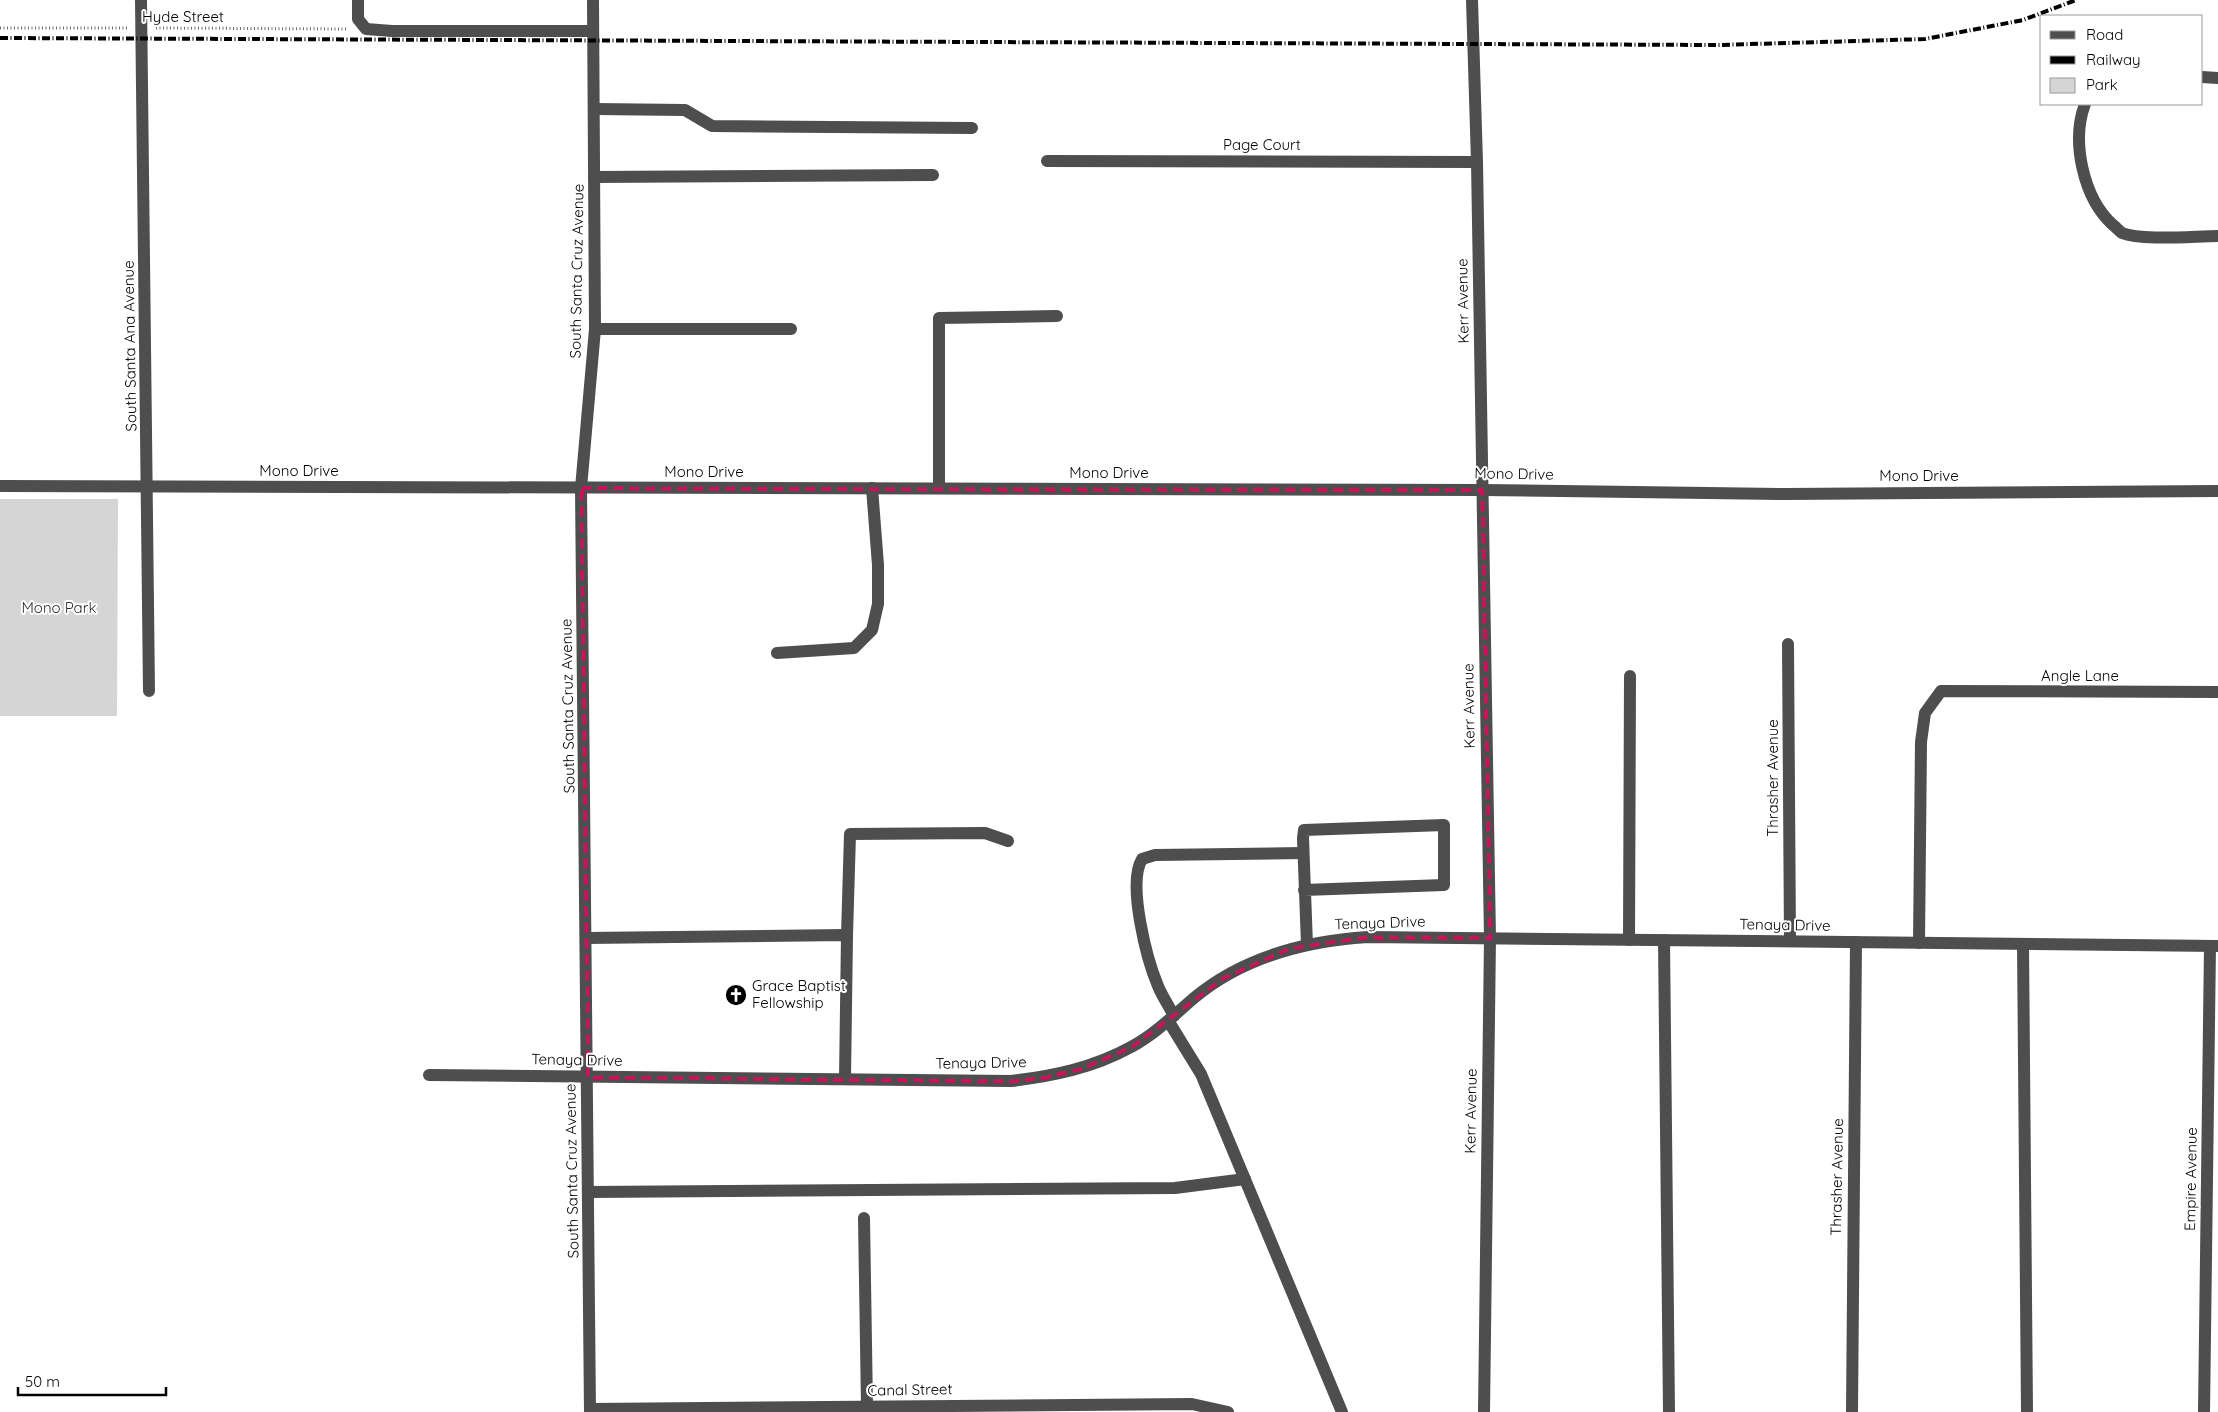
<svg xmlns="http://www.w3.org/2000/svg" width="2218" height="1412" font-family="Quicksand,sans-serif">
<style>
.green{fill:#d5d5d5}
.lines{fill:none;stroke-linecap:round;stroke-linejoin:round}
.path{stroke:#707070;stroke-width:3;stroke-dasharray:1 2.5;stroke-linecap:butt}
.minor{stroke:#4e4e4e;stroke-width:12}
.rail{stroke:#000;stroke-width:4;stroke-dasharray:8 2.5 1 2.5;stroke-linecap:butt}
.marked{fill:none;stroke:#c2185b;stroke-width:4;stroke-dasharray:10 6;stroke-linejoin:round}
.labels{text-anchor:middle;stroke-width:4;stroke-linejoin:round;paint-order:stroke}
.street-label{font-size:15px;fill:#000;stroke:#fff}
.park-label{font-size:15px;fill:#2c2c2c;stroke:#fff}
.poi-label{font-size:15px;fill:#000;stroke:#fff;text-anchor:start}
</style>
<rect width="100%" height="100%" fill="#fff"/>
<path class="green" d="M0 499H118L117 716H0Z"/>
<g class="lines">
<g class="path">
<path d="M0 28H127"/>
<path d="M156 28 347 29"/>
</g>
<g class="minor">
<path d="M141 0 149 691"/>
<path d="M358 0V19L366 29 392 31H593"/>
<path d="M1472 0 1477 162 1490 938 1484 1412"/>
<path d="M2202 77 2218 78"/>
<path d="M2085 104C2071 141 2083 198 2113 225 2116 227 2119 231 2122 233 2142 241 2195 236 2218 236"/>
<path d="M594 109 685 110 712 126 972 128"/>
<path d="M1047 161 1477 162"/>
<path d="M594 177 933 175"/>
<path d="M595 329H791"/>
<path d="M0 486 1482 490 1785 494 2218 491"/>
<path d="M939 488V318L1057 316"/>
<path d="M1788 644 1790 941"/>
<path d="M777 653 854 648 872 630 878 604V565L872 488"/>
<path d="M1304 890 1444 885V825L1304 830 1303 838 1307 945"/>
<path d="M847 935 850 834 985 833 1008 841"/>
<path d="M586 938 847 935 845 1079"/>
<path d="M1629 940 1630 676"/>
<path d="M1664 940 1669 1412"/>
<path d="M1919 943 1921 742 1925 713 1941 691 2218 692"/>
<path d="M2023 944 2027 1412"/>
<path d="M1174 1016C1169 1006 1162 996 1158 986 1147 960 1127 884 1142 859L1155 855 1303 853"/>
<path d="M1169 1022 1201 1074 1342 1412"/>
<path d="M429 1075 1011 1081C1053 1076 1093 1068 1131 1047 1155 1034 1173 1016 1194 998 1243 957 1305 941 1368 937L2218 946"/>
<path d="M589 1192 1175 1188 1245 1179"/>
<path d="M864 1218 867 1407"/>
<path d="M590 1409 1192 1404 1228 1412"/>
<path d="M590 1412 581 488 595 329 593 0"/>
<path d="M1852 1412 1856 942"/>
<path d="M2204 1412 2210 946"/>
</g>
<path class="rail" d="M0 38 1718 45 1925 39 2023 20 2076 0"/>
</g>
<path class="marked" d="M581 488 1482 490 1490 938 1368 937 1290 948 1223 978 1131 1047 1080 1069 1046 1077 1011 1081 588 1077Z"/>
<defs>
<g id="church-disc" transform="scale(1.125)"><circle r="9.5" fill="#000" stroke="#fff"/><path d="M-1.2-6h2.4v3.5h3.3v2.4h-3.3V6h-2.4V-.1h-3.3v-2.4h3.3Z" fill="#fff"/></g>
</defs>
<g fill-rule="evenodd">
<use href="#church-disc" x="736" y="995"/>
</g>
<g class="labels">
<g class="street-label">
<text x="183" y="22">Hyde Street</text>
<text x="1262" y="150">Page Court</text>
<text transform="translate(577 271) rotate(-89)" y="5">South Santa Cruz Avenue</text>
<text transform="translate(1463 301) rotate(-91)" y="5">Kerr Avenue</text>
<text transform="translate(130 346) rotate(-91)" y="5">South Santa Ana Avenue</text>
<text x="299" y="476">Mono Drive</text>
<text x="704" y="477">Mono Drive</text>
<text x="1109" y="478">Mono Drive</text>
<text transform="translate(1514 474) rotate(1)" y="5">Mono Drive</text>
<text x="1919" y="481">Mono Drive</text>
<text x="2080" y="681">Angle Lane</text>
<text transform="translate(568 706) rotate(-91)" y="5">South Santa Cruz Avenue</text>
<text transform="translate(1469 706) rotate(-91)" y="5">Kerr Avenue</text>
<text transform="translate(1773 778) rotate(-90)" y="5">Thrasher Avenue</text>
<text transform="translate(1380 923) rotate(-2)" y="5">Tenaya Drive</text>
<text transform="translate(1785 925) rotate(1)" y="5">Tenaya Drive</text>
<text transform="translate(577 1060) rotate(1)" y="5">Tenaya Drive</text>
<text transform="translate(981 1063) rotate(-1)" y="5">Tenaya Drive</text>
<text transform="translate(1471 1111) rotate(-89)" y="5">Kerr Avenue</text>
<text transform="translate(572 1171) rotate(-91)" y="5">South Santa Cruz Avenue</text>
<text transform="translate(1837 1177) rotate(-89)" y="5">Thrasher Avenue</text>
<text transform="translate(2191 1179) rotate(-89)" y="5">Empire Avenue</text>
<text transform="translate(910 1390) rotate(-1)" y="5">Canal Street</text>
</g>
<g class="park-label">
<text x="59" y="613">Mono Park</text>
</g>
<g class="poi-label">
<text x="752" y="991">Grace Baptist<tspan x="752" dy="17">Fellowship</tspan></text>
</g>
</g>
<rect x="2040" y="15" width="162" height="90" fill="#ffffff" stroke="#999999"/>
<rect x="2050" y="31" width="25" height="8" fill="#4e4e4e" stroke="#999999"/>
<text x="2086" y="40" font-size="15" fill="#000000">Road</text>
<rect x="2050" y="56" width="25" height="8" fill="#000000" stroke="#999999"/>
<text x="2086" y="65" font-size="15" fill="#000000">Railway</text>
<rect x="2050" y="78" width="25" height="15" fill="#d5d5d5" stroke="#999999"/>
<text x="2086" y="90" font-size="15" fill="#000000">Park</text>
<path d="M18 1387v8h148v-8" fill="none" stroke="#000000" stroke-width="2.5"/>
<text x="25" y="1387" font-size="15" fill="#000000" stroke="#ffffff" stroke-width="4" paint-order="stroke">50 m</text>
</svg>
